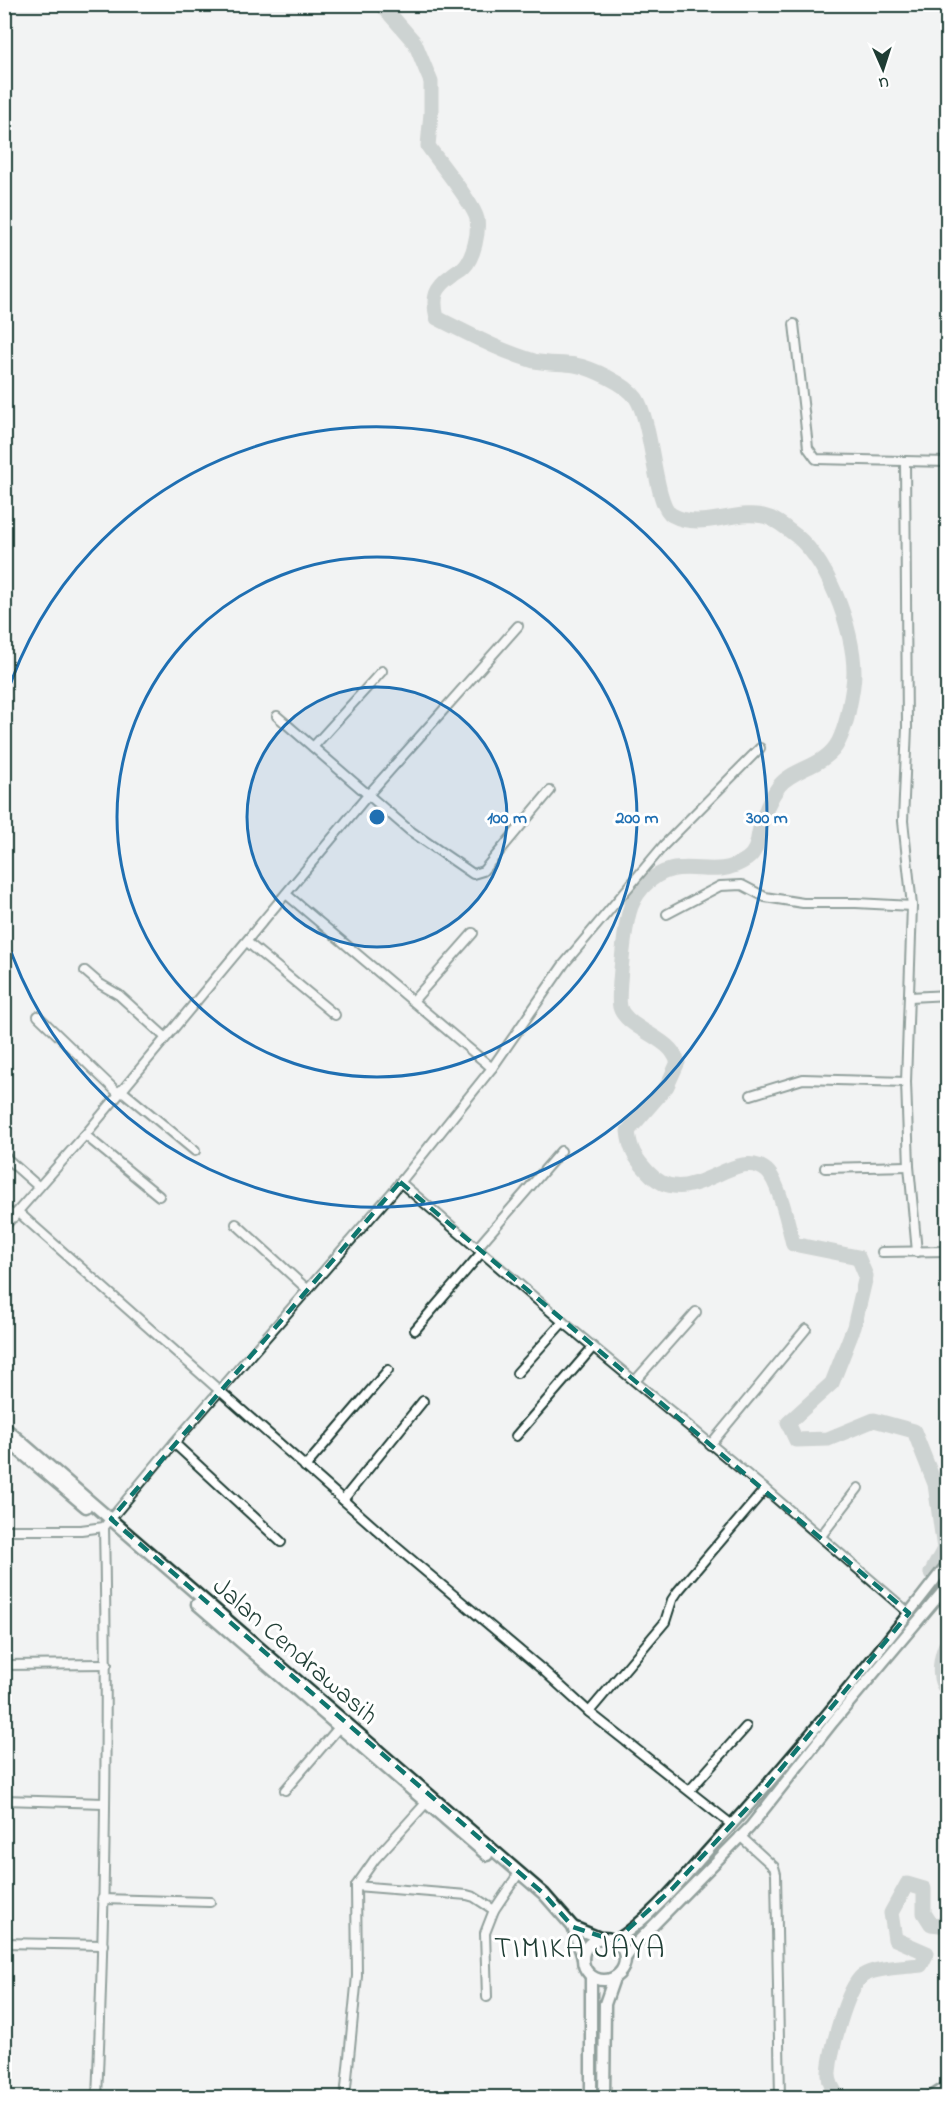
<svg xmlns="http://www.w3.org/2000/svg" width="952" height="2102" font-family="'Indie Flower',sans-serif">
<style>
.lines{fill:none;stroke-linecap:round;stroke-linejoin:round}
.river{stroke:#a1adaa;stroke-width:15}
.minor-casing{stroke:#1f3d34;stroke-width:12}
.tertiary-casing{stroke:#1f3d34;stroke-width:14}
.secondary-casing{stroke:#1f3d34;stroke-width:15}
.minor{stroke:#fff;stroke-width:8}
.tertiary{stroke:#fff;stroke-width:9}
.secondary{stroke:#fff;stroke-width:10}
.marked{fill:none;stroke:#0f766e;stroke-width:4.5;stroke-dasharray:12 8;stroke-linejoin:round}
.ring{fill:none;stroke:#1f6fb2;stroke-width:3}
.labels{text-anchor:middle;stroke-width:6;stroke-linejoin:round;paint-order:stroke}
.street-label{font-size:27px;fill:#1f3d34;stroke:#fff}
.quarter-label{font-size:30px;letter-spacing:1.5px;fill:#1f3d34;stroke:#fff}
.centre{fill:#1f6fb2;stroke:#fff;stroke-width:3}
.ring-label{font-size:18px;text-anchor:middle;font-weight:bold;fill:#1f6fb2;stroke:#fff;stroke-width:6;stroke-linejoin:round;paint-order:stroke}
</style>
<rect width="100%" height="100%" fill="#f2f3f3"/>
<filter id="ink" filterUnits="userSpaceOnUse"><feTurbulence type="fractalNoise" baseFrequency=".0167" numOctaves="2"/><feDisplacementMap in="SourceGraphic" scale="12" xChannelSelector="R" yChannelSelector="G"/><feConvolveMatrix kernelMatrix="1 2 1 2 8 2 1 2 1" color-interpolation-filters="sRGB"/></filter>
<g filter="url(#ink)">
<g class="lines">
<g class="river">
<path d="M381 4 415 43 431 82V113L428 146C438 161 474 204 477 219 479 232 474 257 464 267 461 270 456 272 453 275 435 288 432 297 437 318 469 334 500 351 534 361 547 364 562 363 575 365 592 368 626 384 636 398 653 423 654 505 672 515 703 532 739 506 770 518 777 521 785 527 790 531 827 556 854 629 854 672 854 688 850 703 847 718 844 728 842 737 836 746 822 767 792 769 779 786 770 798 764 813 760 828 757 840 758 851 747 859 710 885 679 849 643 887 637 894 631 904 629 913 625 928 617 994 620 1007 624 1024 657 1035 669 1048 673 1051 676 1058 678 1062L667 1086 628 1131C630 1150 635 1158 648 1172 688 1216 735 1143 767 1171 779 1182 789 1227 793 1244L858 1257 866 1276 854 1327 832 1383 788 1423 796 1440 828 1439 874 1420 914 1431 935 1484 944 1549 931 1573 948 1595"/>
<path d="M948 1640C941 1654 935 1679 948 1691"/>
<path d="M839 2098C833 2090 828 2082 829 2072 831 2050 846 1990 862 1976 874 1967 906 1967 921 1965L927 1953 895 1939 891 1913 907 1884 924 1889V1913L931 1924 948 1926"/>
</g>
<g class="minor-casing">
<g id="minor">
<path d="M794 324 807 438 808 448 816 459 948 462"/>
<path d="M905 461 907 727 903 821 912 906 906 1082 909 1166 917 1252"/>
<path d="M277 716 409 830 473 874 483 871 550 791"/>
<path d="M313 747 382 671"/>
<path d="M286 894 492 1068"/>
<path d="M667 914 720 886 742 885 765 897 803 903H856L912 906"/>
<path d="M247 942 335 1015"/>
<path d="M85 971 100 984 119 995 165 1037"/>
<path d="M910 997 948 995"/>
<path d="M413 1001 473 933"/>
<path d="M38 1016 118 1093"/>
<path d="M121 1090 195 1151"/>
<path d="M751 1095 803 1079 906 1082"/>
<path d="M85 1135 159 1196"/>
<path d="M4 1156 39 1187"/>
<path d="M825 1168 909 1166"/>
<path d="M400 1182 563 1322 765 1489 909 1613"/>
<path d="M4 1208 14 1217"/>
<path d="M18 1212 394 1545 544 1671 589 1712 732 1825"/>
<path d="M236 1224 308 1290"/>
<path d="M4 1227 85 1135 368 795 518 626"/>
<path d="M477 1248 561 1151"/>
<path d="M882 1252 948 1251"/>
<path d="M415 1330 482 1252"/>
<path d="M517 1373 563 1322"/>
<path d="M635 1381 696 1312"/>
<path d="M516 1436 593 1347"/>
<path d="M174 1443 281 1542"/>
<path d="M710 1445 806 1329"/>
<path d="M305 1467 388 1370"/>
<path d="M343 1500 423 1401"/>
<path d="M4 1530H81L104 1527 174 1443 391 1194 492 1068 564 964 664 845 760 748"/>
<path d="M821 1536 858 1488"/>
<path d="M4 1665 107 1664"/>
<path d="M589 1712 665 1622 672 1600 678 1591 765 1489"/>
<path d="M285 1790 341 1725"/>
<path d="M690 1790 746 1727"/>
<path d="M4 1800 104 1803"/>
<path d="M740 1836 774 1867 776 1874 780 2098"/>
<path d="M356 1886 467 1895 474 1897 494 1910"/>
<path d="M102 1899 210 1902"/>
<path d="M4 1943 103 1945"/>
<path d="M487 1997 485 1933 494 1910 519 1873"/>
<path d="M97 2098C105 1908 108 1717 104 1527"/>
<path d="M345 2098 357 1976 356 1886 375 1859 426 1803"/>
</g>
</g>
<g class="tertiary-casing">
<g id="tertiary">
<path d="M615 1941C651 1918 683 1878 712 1846 795 1756 873 1660 948 1563"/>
<path d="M626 1958 637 1942 750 1827 833 1722 948 1585"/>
<path d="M929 2098 948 2086"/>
</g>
</g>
<g class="secondary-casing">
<g id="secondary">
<path d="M4 1427 544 1894 573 1927 602 1939"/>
<path d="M4 1438 86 1507"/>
<path d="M197 1604 487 1855"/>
<path d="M573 1927 583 1958"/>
<circle cx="604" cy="1959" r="21"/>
<path d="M591 2098V1976"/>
<path d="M604 2098 605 2004 614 1978"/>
</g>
</g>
<use href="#minor" class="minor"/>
<use href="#tertiary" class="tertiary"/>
<use href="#secondary" class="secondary"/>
</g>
</g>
<path d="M0 0H952V2102H0ZM400 1182 909 1613 762 1792 672 1889 615 1941 573 1927 544 1894 111 1519Z" fill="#f2f3f3" fill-opacity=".55" fill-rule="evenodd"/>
<path class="marked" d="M400 1182 909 1613 762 1792 672 1889 615 1941 573 1927 544 1894 111 1519Z"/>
<circle cx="377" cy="817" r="130" fill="#1f6fb2" fill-opacity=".12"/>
<g class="ring">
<circle cx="377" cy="817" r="130"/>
<circle cx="377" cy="817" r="260"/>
<path d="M5 700A390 390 0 1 1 5 934"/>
</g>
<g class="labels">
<g class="street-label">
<text transform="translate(296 1650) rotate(41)" y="9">Jalan Cendrawasih</text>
</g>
<g class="quarter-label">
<text x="580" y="1957">TIMIKA JAYA</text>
</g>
</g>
<circle cx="377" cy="817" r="9" class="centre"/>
<g class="ring-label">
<text x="507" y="823">100 m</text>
<text x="637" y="823">200 m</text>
<text x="767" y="823">300 m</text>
</g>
<rect width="952" height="2102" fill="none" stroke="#fff" stroke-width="24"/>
<rect x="12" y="12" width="928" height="2078" fill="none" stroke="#1f3d34" stroke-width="2" filter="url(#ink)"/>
<g transform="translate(883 69) rotate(177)" stroke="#ffffff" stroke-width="4.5" paint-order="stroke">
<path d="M0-4.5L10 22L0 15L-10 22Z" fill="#1f3d34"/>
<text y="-9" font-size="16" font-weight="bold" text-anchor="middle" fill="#1f3d34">U</text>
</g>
</svg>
